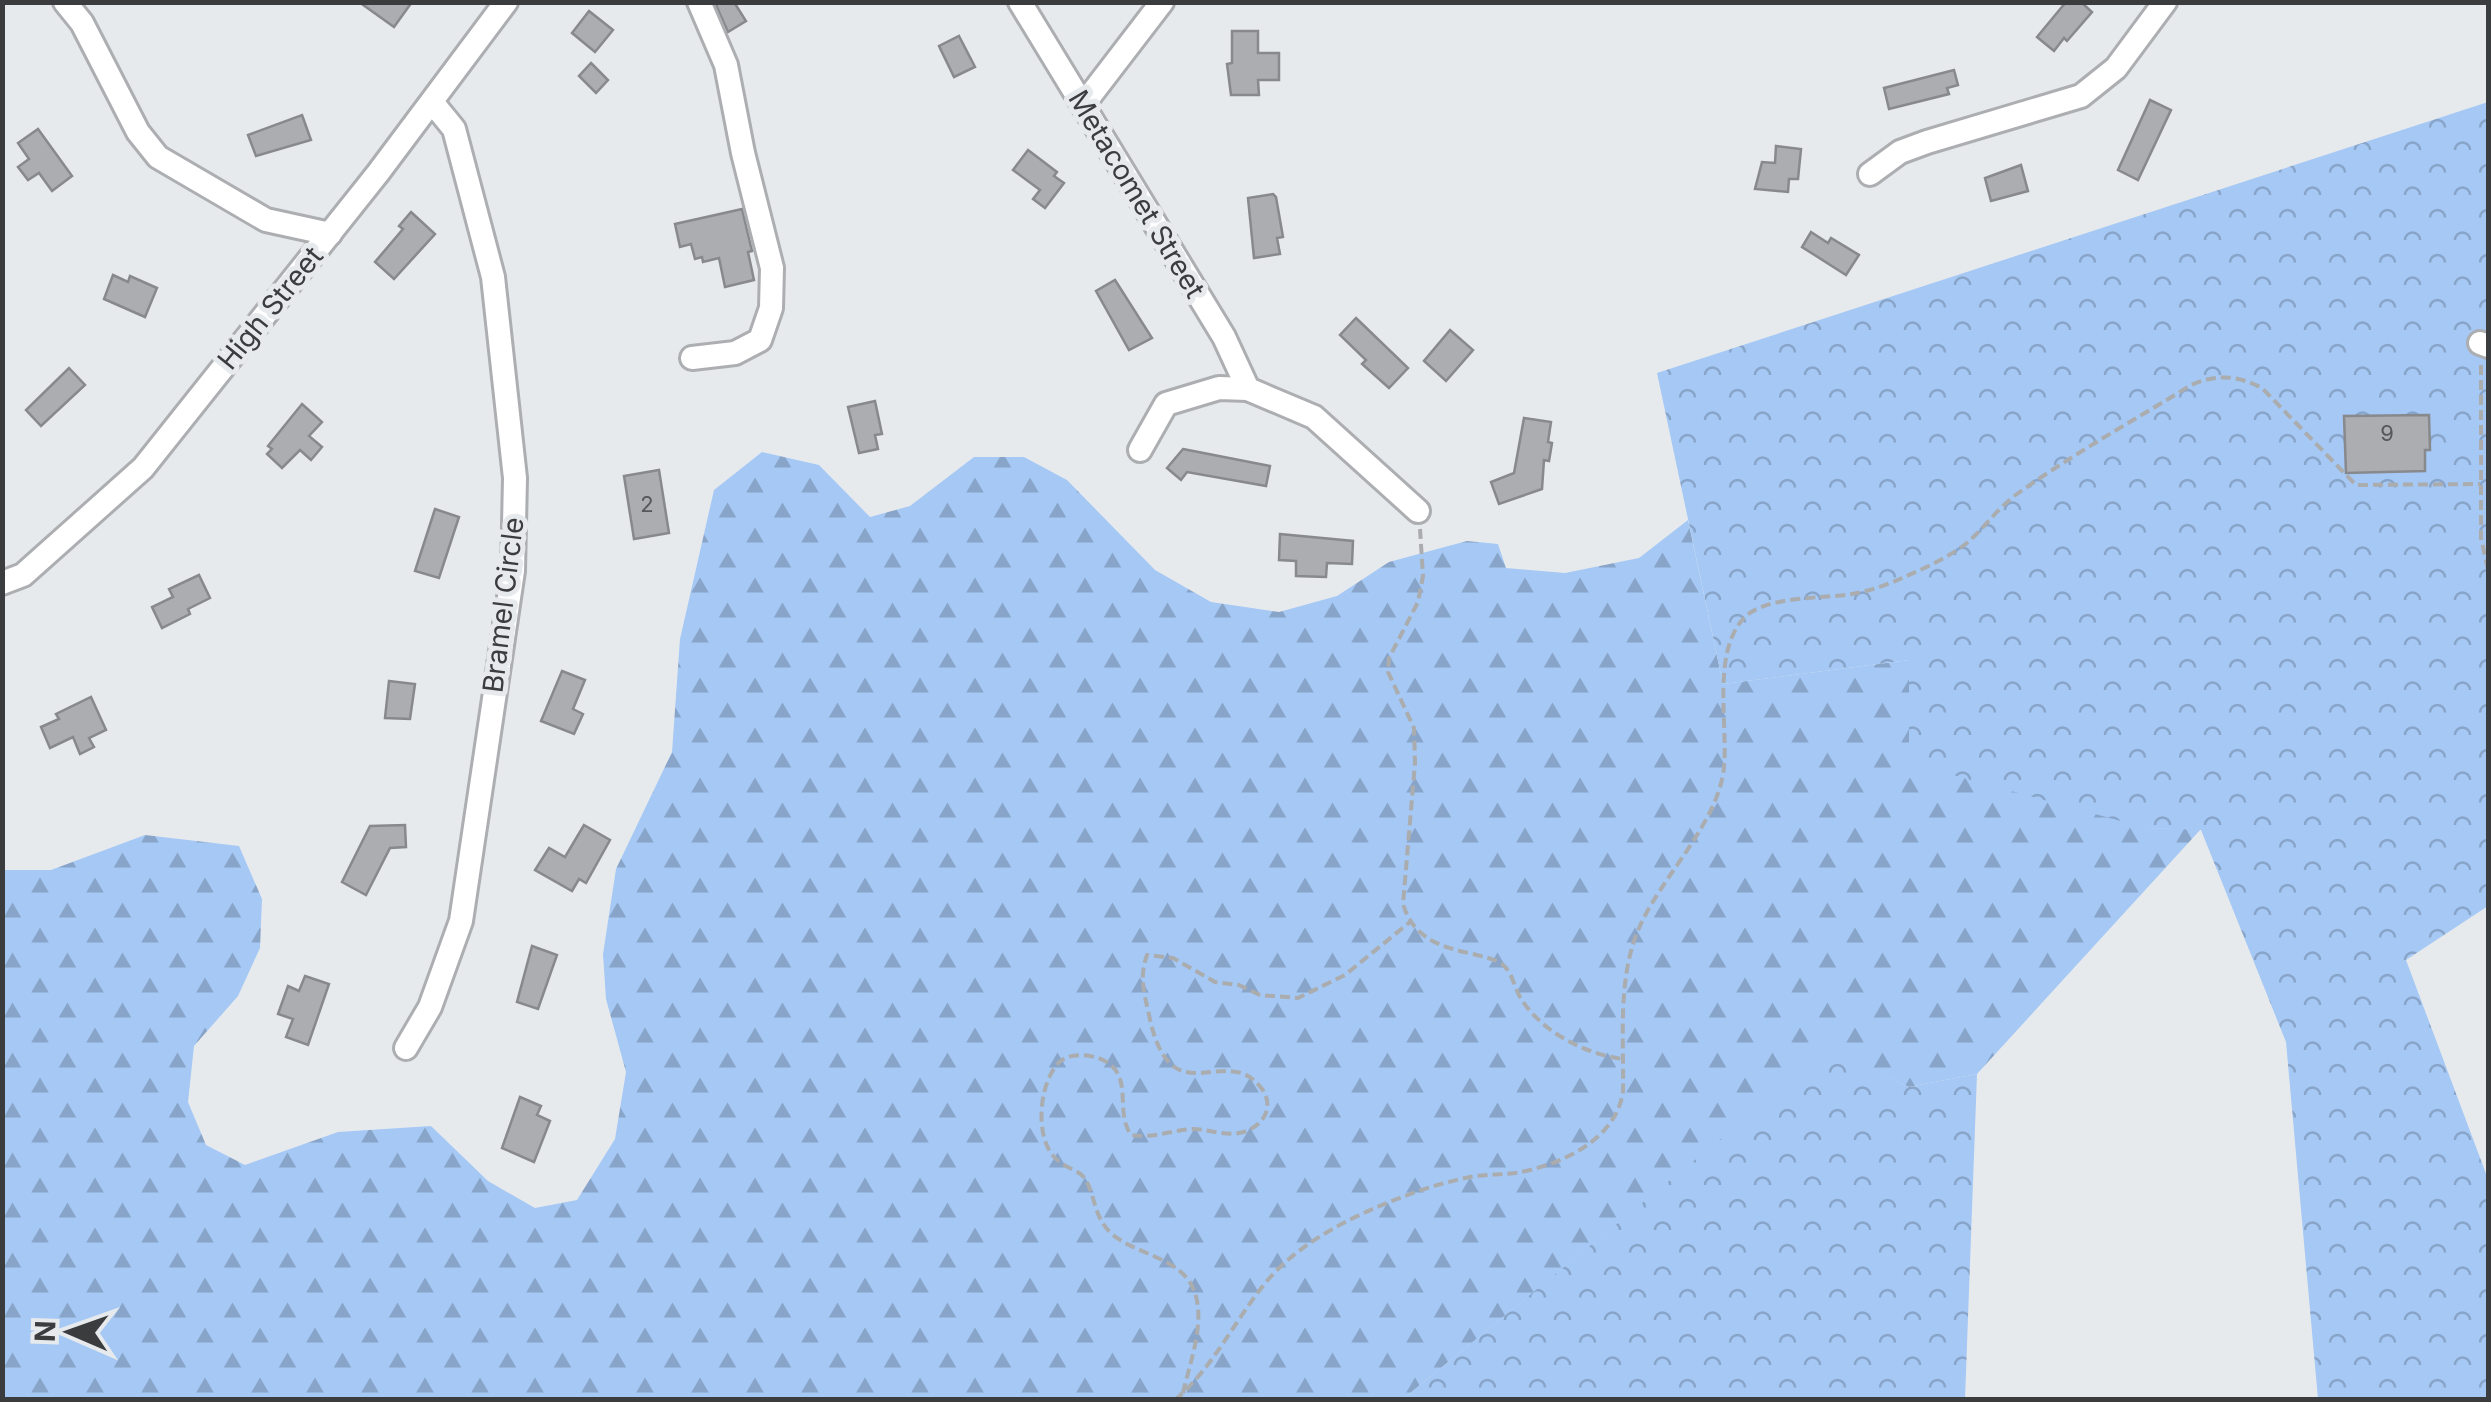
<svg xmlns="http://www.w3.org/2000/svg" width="2491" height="1402" font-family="Inter,sans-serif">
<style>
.forest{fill:url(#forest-firs)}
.park{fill:url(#park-crowns)}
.building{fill:#abadb0;stroke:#87898c;stroke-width:2.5}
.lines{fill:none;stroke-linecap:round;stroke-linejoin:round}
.minor-casing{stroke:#acaeb1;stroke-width:28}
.path{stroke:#aaacae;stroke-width:4;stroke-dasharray:10 5;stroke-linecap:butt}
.minor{stroke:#fff;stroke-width:22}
.labels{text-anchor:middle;stroke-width:10;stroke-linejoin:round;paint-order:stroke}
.number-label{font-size:22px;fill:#57585a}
.street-label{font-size:28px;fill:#3b3c3d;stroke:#e7eaed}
</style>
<defs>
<pattern id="forest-firs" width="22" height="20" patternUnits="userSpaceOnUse" patternTransform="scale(2.5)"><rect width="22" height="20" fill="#a5c8f5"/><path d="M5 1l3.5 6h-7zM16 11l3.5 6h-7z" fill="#88a4c8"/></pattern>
<pattern id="park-crowns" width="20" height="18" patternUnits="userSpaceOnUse" patternTransform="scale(2.5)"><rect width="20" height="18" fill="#a5c8f5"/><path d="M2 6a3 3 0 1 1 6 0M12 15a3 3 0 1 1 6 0" fill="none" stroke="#88a4c8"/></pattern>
</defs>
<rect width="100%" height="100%" fill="#e7eaed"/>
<path class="forest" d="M762 452 819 465 870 517 910 506 974 457H1024L1067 480 1155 570 1211 602 1279 612 1337 596 1389 562 1467 541 1498 544 1506 568 1565 573 1639 558 1688 520 1723 684 1909 660 2146 828 2201 829 1977 1074 1909 1087 1829 1051 1403 1399 3 1400V870H51L145 835 239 846 262 899 260 948 238 996 194 1046 188 1102 206 1145 245 1165 338 1132 431 1126 488 1181 535 1208 577 1200 615 1139 626 1072 606 999 603 954 616 869 672 752 680 639 714 490Z"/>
<g class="park">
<path d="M2488 102V906L2406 960 2488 1179V1399H2318L2286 1042 2201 830 2146 828 1909 763V660L1723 684 1657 373Z"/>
<path d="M1829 1050 1909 1087 1977 1074 1965 1399H1403Z"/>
</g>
<g class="building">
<path d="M359 2H412L394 27Z"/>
<path d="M720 2H734L746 21 728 32 716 5Z"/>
<path d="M2066 2H2081L2092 12 2067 41 2064 38 2054 51 2037 37Z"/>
<path d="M589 11 613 30 595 52 572 33Z"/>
<path d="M1232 31H1258V53H1279V80H1258L1259 95H1231L1227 64 1232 63Z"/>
<path d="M959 36 975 67 954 77 939 46Z"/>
<path d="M591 63 608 80 596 93 579 76Z"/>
<path d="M1954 70 1958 85 1947 88 1949 94 1889 109 1884 88Z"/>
<path d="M2150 100 2171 110 2138 180 2118 170Z"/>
<path d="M302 115 311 140 256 156 248 135Z"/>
<path d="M38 129 72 176 52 191 39 173 28 180 18 167 29 159 18 143Z"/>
<path d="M1776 146 1801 149 1798 179H1789L1788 192 1755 189 1762 162 1775 163Z"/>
<path d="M1028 150 1057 172 1054 176 1064 183 1045 208 1033 199 1040 190 1013 170Z"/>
<path d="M2021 165 2028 191 1991 201 1985 178Z"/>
<path d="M1273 194 1276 197 1283 237 1277 238 1280 254 1254 258 1248 198Z"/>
<path d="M742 209 752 251 748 252 754 280 725 287 719 258 703 262 702 257 695 259 691 244 680 247 675 224Z"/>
<path d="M411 212 435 234 394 279 375 262 403 229 399 226Z"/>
<path d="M1811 232 1828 243 1831 238 1859 255 1846 275 1802 247Z"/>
<path d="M113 275 128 282 130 276 157 288 145 317 104 299Z"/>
<path d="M1115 280 1152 338 1129 350 1096 291Z"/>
<path d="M1356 318 1408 368 1389 388 1362 364 1366 360 1340 335Z"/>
<path d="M1450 330 1473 350 1446 381 1424 361Z"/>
<path d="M69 368 85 385 41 426 26 410Z"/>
<path d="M875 401 882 434 875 435 878 449 859 453 848 407Z"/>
<path d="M302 404 322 422 309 436 322 447 311 460 300 450 282 468 267 454 272 449 268 446Z"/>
<path d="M2429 415 2430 450H2425V471L2346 473 2344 416Z"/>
<path d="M1524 418 1551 422 1548 442 1552 443 1549 461 1544 460 1542 489 1499 504 1491 482 1514 473Z"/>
<path d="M1183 449 1270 466 1266 486 1187 472 1181 480 1167 468Z"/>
<path d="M659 470 669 533 634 539 624 476Z"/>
<path d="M435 509 459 517 439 578 415 571Z"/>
<path d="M1280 534 1353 541 1352 564 1327 563 1326 577 1296 576V561L1279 560Z"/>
<path d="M199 575 210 598 188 609 190 614 162 628 152 607 173 597 169 589Z"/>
<path d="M562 671 585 680 573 709 583 714 574 734 541 721Z"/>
<path d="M389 681 415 684 410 719 385 718Z"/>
<path d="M91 697 106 730 89 738 94 747 80 754 73 737 50 748 41 727 59 719 56 714Z"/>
<path d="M405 825 406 847 390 848 366 895 342 882 370 826Z"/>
<path d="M584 825 610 840 586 883 579 879 572 891 535 870 549 848 565 857Z"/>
<path d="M532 946 557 955 538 1009 517 1002Z"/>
<path d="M305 976 329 984 308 1045 286 1037 293 1019 278 1014 288 986 299 991Z"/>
<path d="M520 1097 541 1106 537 1115 550 1121 534 1162 502 1148Z"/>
</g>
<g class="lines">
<g class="minor-casing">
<g id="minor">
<path d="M65 2 82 23 138 132 158 157 266 220 330 234"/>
<path d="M1020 2 1224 337 1248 389 1314 417 1418 511"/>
<path d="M1083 105 1162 2"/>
<path d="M1870 174 1900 152 1927 142 2081 96 2116 68 2165 2"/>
<path d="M2480 343 2488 346"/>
<path d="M692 358 735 353 760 340 771 308 772 268 743 153 726 65 699 2"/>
<path d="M1140 450 1166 404 1219 388 1248 389"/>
<path d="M2 583 23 575 143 468 378 173 506 2"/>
<path d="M406 1048 430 1007 461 921 513 571 515 478 493 277 454 129 432 102"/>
</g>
</g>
<g class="path">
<path d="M2481 365V538L2488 569"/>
<path d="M1420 529 1423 576 1418 602 1389 658 1388 672 1414 728 1415 763 1403 904C1413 938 1440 947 1473 954 1483 957 1493 958 1502 964 1512 972 1514 986 1520 997 1541 1032 1585 1054 1623 1059"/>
<path d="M1183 1393C1190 1362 1207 1319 1193 1288 1180 1258 1135 1254 1112 1234 1094 1218 1096 1199 1086 1180 1081 1171 1069 1169 1061 1163 1040 1149 1039 1116 1044 1093 1047 1081 1054 1061 1068 1057 1077 1054 1089 1055 1098 1058 1137 1072 1113 1109 1131 1135 1153 1139 1171 1130 1193 1129 1208 1129 1224 1136 1239 1133 1261 1129 1276 1109 1262 1089 1226 1039 1171 1121 1149 1015 1144 992 1139 978 1147 955L1173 958 1215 982 1239 985 1260 995 1298 998 1345 975 1410 922"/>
<path d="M1175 1400C1211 1369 1231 1328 1259 1291 1292 1246 1346 1219 1397 1199 1420 1190 1445 1182 1470 1177 1485 1174 1500 1175 1515 1173 1559 1166 1617 1140 1623 1091 1624 1038 1617 976 1640 926 1662 876 1719 822 1724 767 1728 724 1712 654 1743 619 1764 595 1823 599 1852 594 1869 591 1887 585 1902 578 1923 569 1945 559 1963 546 1983 531 1995 510 2017 494 2073 454 2133 421 2191 385 2216 374 2237 375 2262 388L2356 485 2480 484"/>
</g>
<use href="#minor" class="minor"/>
</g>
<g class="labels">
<g class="number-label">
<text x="2387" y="441">9</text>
<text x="647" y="512">2</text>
</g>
<g class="street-label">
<text transform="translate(1137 194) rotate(59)" y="10">Metacomet Street</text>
<text transform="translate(270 308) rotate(-51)" y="10">High Street</text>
<text transform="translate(503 605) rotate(-83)" y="10">Bramel Circle</text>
</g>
</g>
<rect width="2491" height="1402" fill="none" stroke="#3b3c3d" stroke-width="10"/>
<g transform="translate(70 1332) rotate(272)" stroke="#e7eaed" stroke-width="8" paint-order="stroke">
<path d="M0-8L18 38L0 25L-18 38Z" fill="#3b3c3d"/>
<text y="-15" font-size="28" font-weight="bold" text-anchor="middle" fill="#3b3c3d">N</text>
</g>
</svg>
